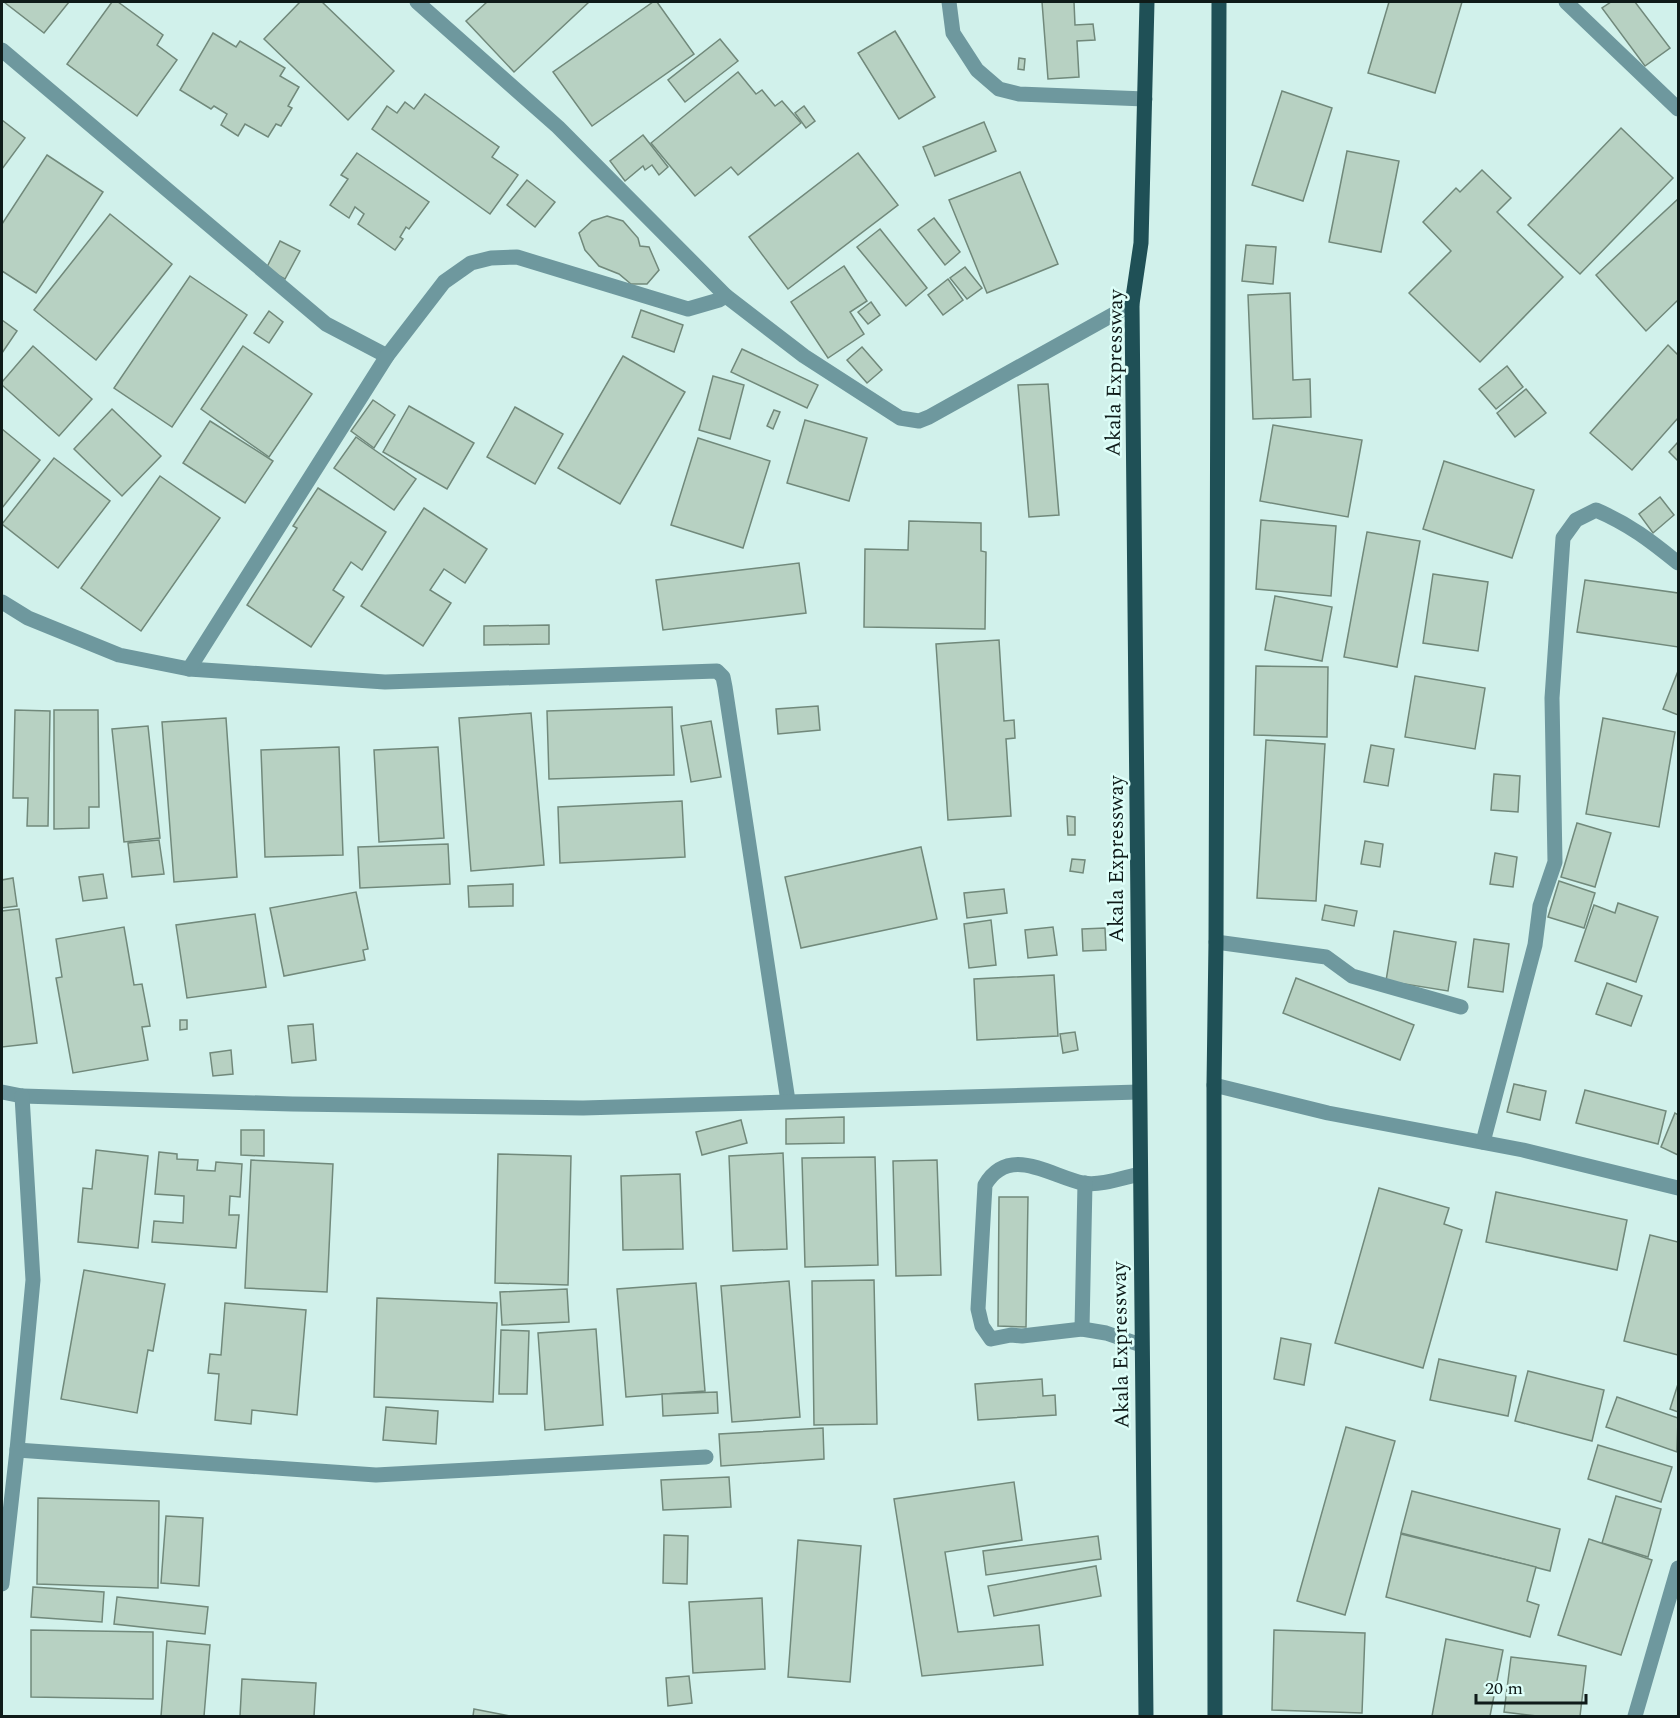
<svg xmlns="http://www.w3.org/2000/svg" width="1680" height="1718" font-family="Spectral,serif">
<style>
.building{fill:#b7d1c2;stroke:#71897b;stroke-width:1.5}
.lines{fill:none;stroke-linecap:round;stroke-linejoin:round}
.lane{stroke:#6e989e;stroke-width:15}
.street{stroke:#6e989e;stroke-width:15}
.primary{stroke:#1f5056;stroke-width:15}
.labels{text-anchor:middle;stroke-width:5;stroke-linejoin:round;paint-order:stroke}
.street-label{font-size:21px;fill:#0f1b19;stroke:#defff9}
</style>
<rect width="100%" height="100%" fill="#d1f1eb"/>
<g class="building">
<path d="M4 2H69L44 33Z"/>
<path d="M112 2H118L163 35 157 45 177 60 137 116 67 64Z"/>
<path d="M300 2H322L394 71 348 120 264 39Z"/>
<path d="M487 2H589L514 72 466 21Z"/>
<path d="M653 2H657L694 54 592 126 553 72Z"/>
<path d="M1042 2H1074L1075 25 1093 24 1095 40 1077 41 1079 77 1048 79Z"/>
<path d="M1389 2H1462L1435 93 1368 73Z"/>
<path d="M1611 2H1635L1670 48 1645 66 1602 8Z"/>
<path d="M895 31 935 97 899 119 858 53Z"/>
<path d="M213 33 236 47 240 41 285 68 280 76 299 87 288 106 292 108 281 126 276 124 268 137 245 124 238 136 221 125 227 114 214 106 211 109 180 90Z"/>
<path d="M720 39 738 61 685 102 668 80Z"/>
<path d="M1019 58 1025 59 1024 70 1018 69Z"/>
<path d="M738 72 756 94 762 90 775 106 782 101 801 123 738 175 731 167 695 196 651 143Z"/>
<path d="M1282 91 1332 108 1303 201 1252 185Z"/>
<path d="M425 94 499 147 492 157 518 175 490 214 372 129 387 106 397 113 405 102 414 109Z"/>
<path d="M804 106 815 121 806 128 795 113Z"/>
<path d="M2 120 25 138 2 169Z"/>
<path d="M984 122 996 151 935 176 923 147Z"/>
<path d="M1621 128 1673 178 1580 274 1528 225Z"/>
<path d="M643 135 668 167 659 175 652 165 645 170 643 166 625 181 610 161Z"/>
<path d="M1347 151 1399 161 1381 252 1329 242Z"/>
<path d="M357 153 429 202 409 229 406 227 400 237 403 239 395 250 358 224 364 214 355 207 349 218 330 205 348 179 341 175Z"/>
<path d="M858 153 898 205 788 289 749 237Z"/>
<path d="M47 155 103 192 36 293 2 271V224Z"/>
<path d="M1482 170 1511 198 1497 212 1563 277 1480 362 1409 293 1451 251 1423 222 1456 188 1460 192Z"/>
<path d="M1020 172 1058 264 987 293 949 200Z"/>
<path d="M527 180 555 202 535 227 507 205Z"/>
<path d="M1678 199V300L1646 331 1596 275Z"/>
<path d="M110 214 172 264 96 360 34 310Z"/>
<path d="M607 216 623 221 638 238 640 246 649 247 659 270 647 284H631L619 274 599 266 585 250 579 233 592 221Z"/>
<path d="M934 218 960 252 945 265 918 230Z"/>
<path d="M880 229 927 288 906 306 857 247Z"/>
<path d="M280 241 300 251 285 279 266 269Z"/>
<path d="M1246 245 1276 247 1273 284 1242 281Z"/>
<path d="M844 266 867 301 850 312 864 334 828 358 791 302Z"/>
<path d="M965 267 982 288 967 299 950 278Z"/>
<path d="M190 276 247 315 172 427 114 388Z"/>
<path d="M948 279 963 300 943 315 928 295Z"/>
<path d="M1290 293 1293 380 1310 379 1311 417 1253 419 1248 295Z"/>
<path d="M871 302 880 315 868 324 858 312Z"/>
<path d="M641 310 683 325 674 352 632 337Z"/>
<path d="M269 311 283 322 269 343 254 333Z"/>
<path d="M2 320 17 331 2 353Z"/>
<path d="M1668 345 1678 355V418L1632 470 1590 433Z"/>
<path d="M33 346 92 399 59 436 2 385V382Z"/>
<path d="M243 346 312 394 269 457 201 409Z"/>
<path d="M862 347 882 370 867 383 847 360Z"/>
<path d="M742 349 818 385 807 408 731 372Z"/>
<path d="M623 356 685 392 620 504 558 468Z"/>
<path d="M1507 366 1523 387 1496 409 1479 389Z"/>
<path d="M713 376 744 385 730 439 699 430Z"/>
<path d="M1048 384 1059 515 1029 517 1018 385Z"/>
<path d="M1526 389 1546 413 1515 437 1497 413Z"/>
<path d="M373 400 395 415 374 448 351 431Z"/>
<path d="M409 406 474 443 447 489 383 452Z"/>
<path d="M515 407 563 434 535 484 487 457Z"/>
<path d="M112 409 161 456 122 496 74 449Z"/>
<path d="M774 410 780 412 773 429 767 426Z"/>
<path d="M805 420 867 438 849 501 787 483Z"/>
<path d="M210 421 273 461 245 503 183 463Z"/>
<path d="M1273 425 1362 440 1348 517 1260 501Z"/>
<path d="M2 429 40 460 2 508Z"/>
<path d="M356 437 416 479 394 510 334 468Z"/>
<path d="M698 438 770 461 743 548 671 525Z"/>
<path d="M1678 442V461L1669 452Z"/>
<path d="M54 458 110 501 58 568 2 524Z"/>
<path d="M1444 461 1534 490 1512 558 1423 529Z"/>
<path d="M160 476 220 518 141 631 81 588Z"/>
<path d="M318 488 386 532 362 570 351 562 333 590 344 597 311 647 247 605 297 528 293 526Z"/>
<path d="M1660 497 1674 515 1653 533 1639 514Z"/>
<path d="M424 508 487 549 465 583 444 569 430 590 451 603 423 646 361 606Z"/>
<path d="M1261 520 1336 526 1331 596 1256 589Z"/>
<path d="M909 521 981 523V551L986 552 985 629 864 627 865 549 908 550Z"/>
<path d="M1367 532 1420 541 1397 667 1344 657Z"/>
<path d="M799 563 806 613 663 630 656 580Z"/>
<path d="M1433 574 1488 582 1478 651 1423 643Z"/>
<path d="M1585 580 1678 593V647L1577 632Z"/>
<path d="M1275 596 1332 607 1322 661 1265 650Z"/>
<path d="M549 625V644L484 645V626Z"/>
<path d="M999 640 1004 721 1014 720 1015 738 1006 739 1011 816 948 820 936 644Z"/>
<path d="M1256 666 1328 667 1327 737 1254 735Z"/>
<path d="M1678 671V715L1663 709Z"/>
<path d="M1415 676 1485 688 1475 749 1405 737Z"/>
<path d="M818 706 820 730 778 734 776 709Z"/>
<path d="M672 707 674 775 549 779 547 711Z"/>
<path d="M15 710 50 711 48 826H27L28 798H13Z"/>
<path d="M54 710H98L99 807H89V828L54 829Z"/>
<path d="M531 713 544 865 471 871 459 718Z"/>
<path d="M226 718 237 877 174 882 162 722Z"/>
<path d="M1603 718 1675 732 1659 827 1586 814Z"/>
<path d="M711 721 721 777 691 782 681 726Z"/>
<path d="M148 726 160 838 124 842 112 729Z"/>
<path d="M1266 740 1325 744 1316 901 1257 898Z"/>
<path d="M1371 745 1394 749 1388 786 1364 782Z"/>
<path d="M339 747 343 855 265 857 261 750Z"/>
<path d="M438 747 444 838 379 842 374 750Z"/>
<path d="M1494 774 1520 776 1518 812 1491 810Z"/>
<path d="M682 801 685 857 560 863 558 807Z"/>
<path d="M1067 816 1075 817V835H1068Z"/>
<path d="M1577 823 1611 833 1595 887 1561 877Z"/>
<path d="M159 840 164 874 132 877 128 843Z"/>
<path d="M1365 841 1383 844 1380 867 1361 864Z"/>
<path d="M448 844 450 884 360 888 358 847Z"/>
<path d="M921 847 937 919 801 948 785 877Z"/>
<path d="M1495 853 1517 857 1513 887 1490 884Z"/>
<path d="M1072 859 1085 860 1083 873 1070 871Z"/>
<path d="M103 874 107 898 83 901 79 877Z"/>
<path d="M13 878 17 906 2 908V880Z"/>
<path d="M1559 881 1595 893 1584 928 1548 917Z"/>
<path d="M513 884V906L469 907 468 886Z"/>
<path d="M1004 889 1007 913 967 918 964 893Z"/>
<path d="M356 892 368 949 363 950 365 960 284 976 270 908Z"/>
<path d="M1618 903 1658 917 1636 982 1575 961 1594 905 1615 913Z"/>
<path d="M1325 905 1357 911 1354 926 1322 920Z"/>
<path d="M19 909 37 1043 2 1047V911Z"/>
<path d="M255 914 266 987 187 998 176 925Z"/>
<path d="M991 920 996 965 969 968 964 924Z"/>
<path d="M124 927 134 985 142 984 150 1026 142 1027 148 1060 73 1073 56 978 62 977 56 939Z"/>
<path d="M1053 927 1057 955 1028 958 1025 930Z"/>
<path d="M1105 928 1106 950 1083 951 1082 929Z"/>
<path d="M1394 931 1456 942 1448 991 1386 981Z"/>
<path d="M1474 939 1509 944 1503 992 1468 987Z"/>
<path d="M1054 975 1058 1036 977 1040 974 979Z"/>
<path d="M1296 978 1414 1025 1400 1060 1283 1013Z"/>
<path d="M1607 983 1642 996 1631 1026 1596 1014Z"/>
<path d="M180 1020H187V1029L180 1030Z"/>
<path d="M313 1024 316 1060 292 1063 288 1026Z"/>
<path d="M1075 1032 1078 1050 1063 1053 1060 1034Z"/>
<path d="M231 1050 233 1074 213 1076 210 1053Z"/>
<path d="M1514 1084 1546 1091 1540 1120 1507 1112Z"/>
<path d="M1585 1090 1666 1111 1658 1144 1576 1123Z"/>
<path d="M1675 1113 1678 1115V1155L1661 1147Z"/>
<path d="M844 1117V1143L786 1144V1119Z"/>
<path d="M741 1120 747 1143 702 1155 696 1132Z"/>
<path d="M241 1130H264V1156L241 1155Z"/>
<path d="M96 1150 148 1156 138 1248 78 1242 83 1188 92 1189Z"/>
<path d="M159 1152 177 1154V1159L198 1160 197 1170 215 1171 216 1162 242 1164 240 1197 230 1196 229 1215H239L236 1248 152 1242 154 1221 183 1223 184 1196 155 1194Z"/>
<path d="M783 1153 787 1249 733 1251 729 1156Z"/>
<path d="M498 1154 571 1156 568 1285 495 1283Z"/>
<path d="M875 1157 878 1265 805 1267 802 1158Z"/>
<path d="M251 1160 333 1164 327 1292 245 1288Z"/>
<path d="M937 1160 941 1275 896 1276 893 1161Z"/>
<path d="M680 1174 683 1249 623 1250 621 1176Z"/>
<path d="M1379 1188 1449 1208 1444 1224 1462 1230 1423 1368 1335 1343Z"/>
<path d="M1496 1192 1627 1220 1617 1270 1486 1242Z"/>
<path d="M999 1197H1028L1026 1327 998 1326Z"/>
<path d="M1650 1235 1678 1242V1355L1624 1341Z"/>
<path d="M84 1270 165 1284 153 1351 148 1350 137 1413 61 1399Z"/>
<path d="M874 1280 877 1424 814 1425 812 1281Z"/>
<path d="M789 1281 800 1417 732 1422 721 1286Z"/>
<path d="M696 1283 705 1391 626 1397 617 1289Z"/>
<path d="M567 1289 569 1322 502 1325 500 1292Z"/>
<path d="M377 1298 497 1303 493 1402 374 1397Z"/>
<path d="M225 1303 306 1310 297 1415 252 1410 251 1424 215 1420 219 1374 208 1373 210 1354 221 1355Z"/>
<path d="M596 1329 603 1425 545 1430 538 1333Z"/>
<path d="M501 1330 529 1331 527 1394H499Z"/>
<path d="M1281 1338 1311 1344 1304 1385 1274 1379Z"/>
<path d="M1439 1359 1516 1376 1508 1416 1430 1400Z"/>
<path d="M1528 1371 1604 1390 1592 1441 1515 1421Z"/>
<path d="M1042 1379 1043 1396 1055 1395 1056 1415 978 1420 975 1384Z"/>
<path d="M1678 1384V1412L1670 1409Z"/>
<path d="M717 1392 718 1413 663 1416 662 1394Z"/>
<path d="M1617 1397 1678 1418 1677 1452 1606 1427Z"/>
<path d="M386 1407 438 1411 436 1444 383 1440Z"/>
<path d="M1346 1427 1395 1441 1345 1615 1297 1601Z"/>
<path d="M823 1428 824 1459 721 1466 719 1434Z"/>
<path d="M1598 1445 1672 1467 1661 1502 1588 1479Z"/>
<path d="M729 1477 731 1507 663 1510 661 1480Z"/>
<path d="M1014 1482 1022 1540 945 1552 958 1632 1039 1625 1043 1665 922 1676 894 1499Z"/>
<path d="M1412 1491 1560 1529 1550 1571 1401 1533Z"/>
<path d="M1616 1496 1661 1509 1648 1557 1602 1543Z"/>
<path d="M38 1498 159 1501 158 1588 37 1584Z"/>
<path d="M166 1516 203 1518 199 1586 161 1583Z"/>
<path d="M1401 1534 1536 1567 1527 1601 1539 1605 1530 1637 1386 1597Z"/>
<path d="M664 1535 688 1536 687 1584 663 1583Z"/>
<path d="M1098 1536 1101 1559 986 1575 983 1551Z"/>
<path d="M1589 1539 1652 1560 1621 1655 1558 1635Z"/>
<path d="M798 1540 861 1546 850 1682 788 1677Z"/>
<path d="M1096 1566 1101 1596 994 1616 988 1586Z"/>
<path d="M33 1587 104 1592 102 1622 31 1617Z"/>
<path d="M117 1597 208 1607 205 1634 114 1624Z"/>
<path d="M762 1598 765 1669 693 1673 689 1602Z"/>
<path d="M31 1630 153 1632V1699L31 1697Z"/>
<path d="M1274 1630 1365 1633 1362 1713 1272 1710Z"/>
<path d="M1446 1639 1503 1650 1490 1716H1432Z"/>
<path d="M167 1641 210 1645 204 1716H161Z"/>
<path d="M1511 1657 1586 1666 1580 1716H1537L1504 1712Z"/>
<path d="M689 1676 692 1703 668 1706 666 1678Z"/>
<path d="M242 1679 316 1683 314 1716H240Z"/>
<path d="M474 1709 510 1716H473Z"/>
</g>
<g class="lines">
<g class="lane">
<path d="M949 2 953 33 977 70 999 89 1019 94 1145 99"/>
<path d="M1216 942 1326 957 1352 976 1461 1007"/>
<path d="M1140 1174C1122 1178 1101 1186 1083 1183 1050 1176 1009 1144 985 1185L978 1309 982 1326 991 1339 1011 1335 1022 1336 1082 1329 1106 1333 1141 1345"/>
<path d="M1082 1329 1085 1183"/>
</g>
<g class="street">
<path d="M417 2 558 127 726 296 804 356 900 418 919 421 929 417 1132 304"/>
<path d="M1566 2 1678 109"/>
<path d="M2 50 326 324 387 356"/>
<path d="M2 602 28 618 119 655 189 669 385 682 717 671 723 677 725 687 788 1101"/>
<path d="M189 669 387 356 444 282 471 263 491 258 517 257 688 309 719 300 726 296"/>
<path d="M1214 1085 1328 1113 1523 1150 1678 1188"/>
<path d="M2 1092 22 1096 292 1104 583 1108 1139 1092"/>
<path d="M1483 1142 1535 945 1540 906 1555 862 1552 698 1563 538 1576 520 1596 510C1629 524 1651 541 1678 563"/>
<path d="M17 1450 376 1475 706 1457"/>
<path d="M2 1584 17 1450 33 1280 22 1096"/>
<path d="M1635 1716 1678 1568"/>
</g>
<g class="primary">
<path d="M1146 1716 1132 304 1141 243 1147 2"/>
<path d="M1215 1716 1214 1085 1216 942 1219 2"/>
</g>
</g>
<g class="labels">
<g class="street-label">
<text transform="translate(1114 373) rotate(-89)" y="7">Akala Expressway</text>
<text transform="translate(1116 859) rotate(-90)" y="7">Akala Expressway</text>
<text transform="translate(1120 1345) rotate(-91)" y="7">Akala Expressway</text>
</g>
</g>
<rect width="1680" height="1718" fill="none" stroke="#0f1b19" stroke-width="6"/>
<path d="M1476 1694v9h110v-9" fill="none" stroke="#0f1b19" stroke-width="3"/>
<text x="1485" y="1694" font-size="18" fill="#0f1b19" stroke="#defff9" stroke-width="4.5" paint-order="stroke">20 m</text>
</svg>
